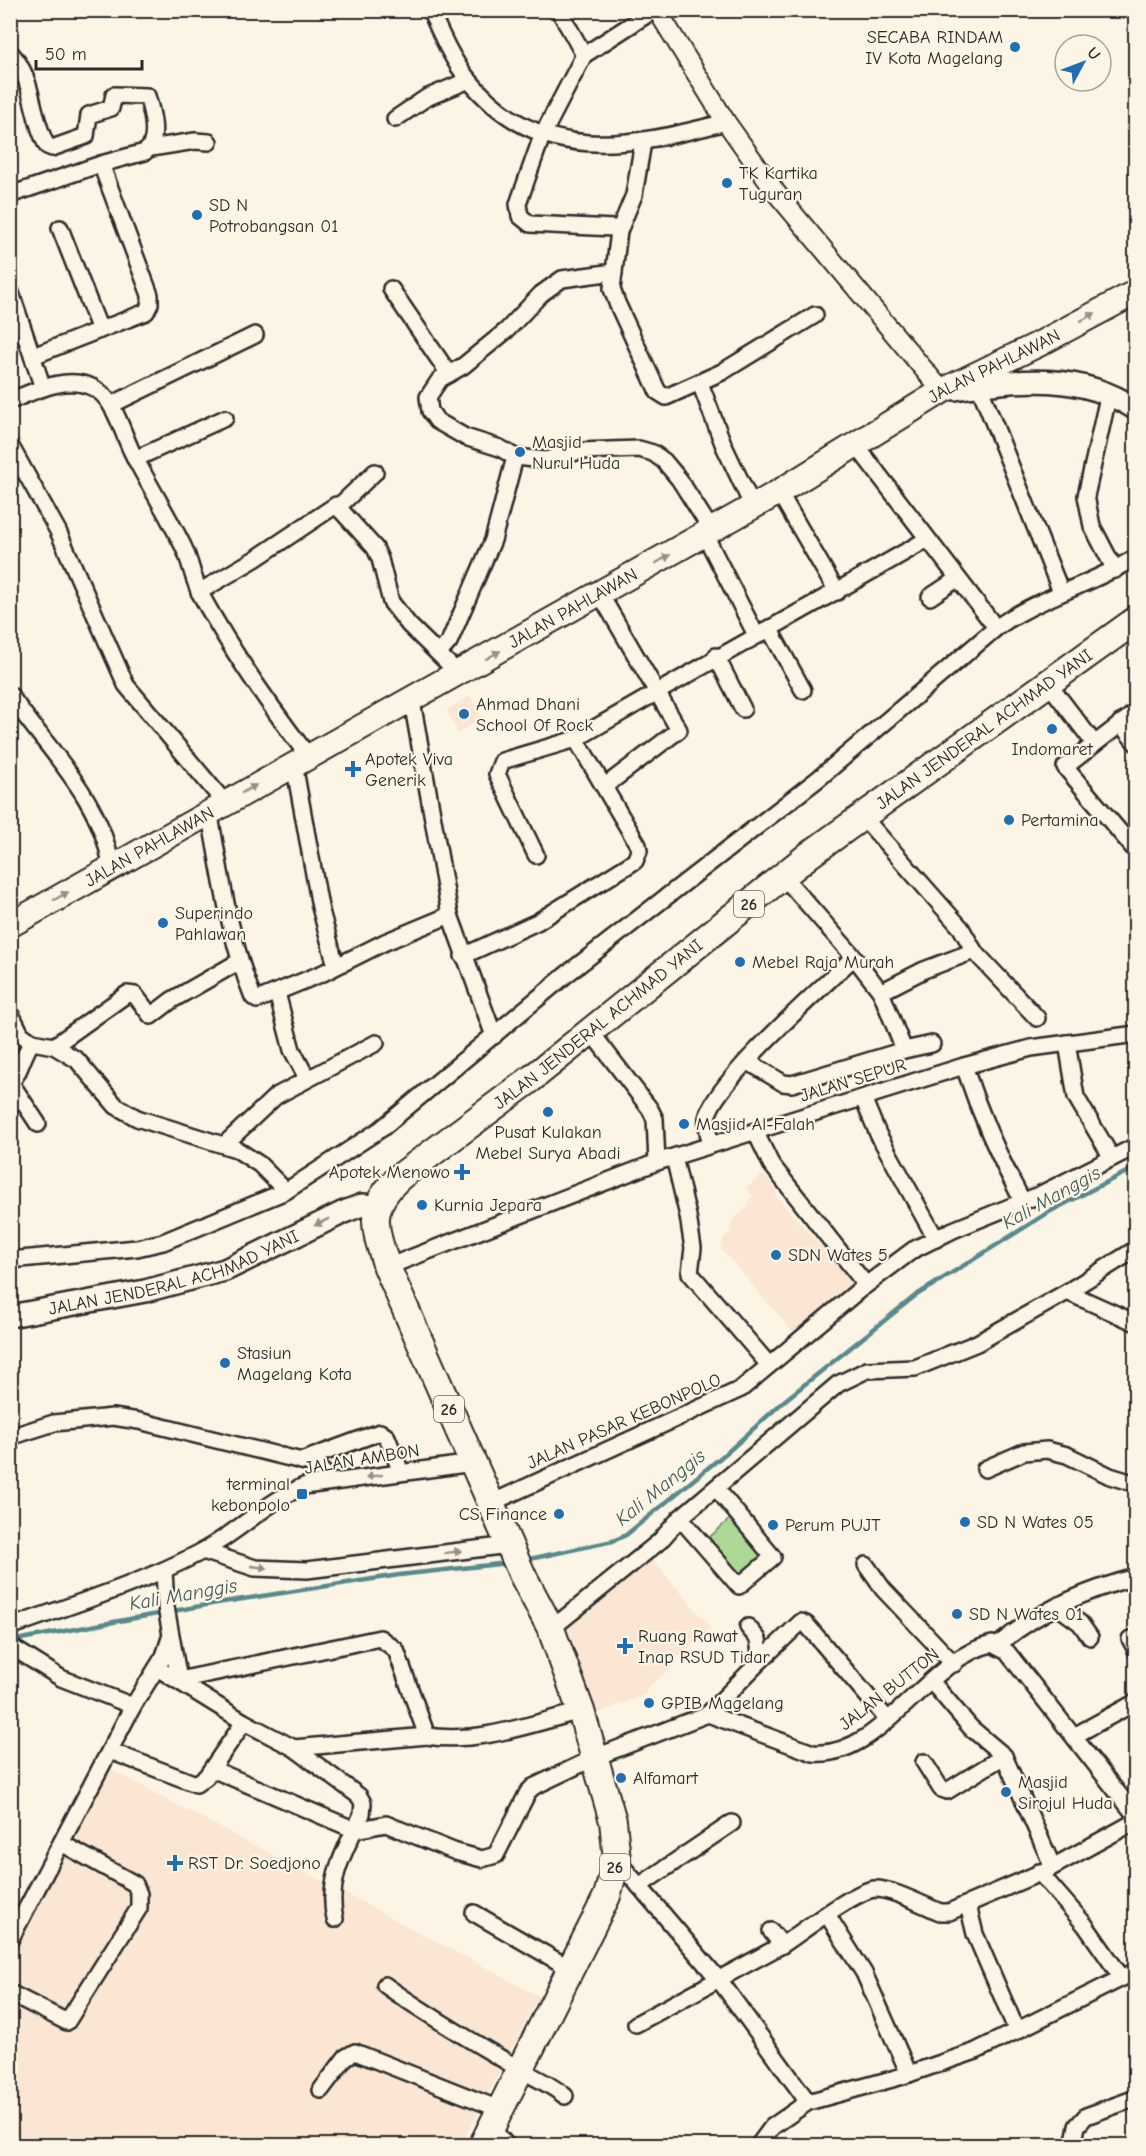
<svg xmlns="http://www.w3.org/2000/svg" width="1146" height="2156" font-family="'Comic Neue',sans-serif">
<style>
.built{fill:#fae6d2}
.green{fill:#aed896;stroke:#6c8260;stroke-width:1.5}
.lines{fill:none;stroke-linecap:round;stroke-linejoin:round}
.stream{stroke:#59898d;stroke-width:4.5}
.minor-casing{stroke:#2b2b2b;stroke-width:20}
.tertiary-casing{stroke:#2b2b2b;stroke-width:22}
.secondary-casing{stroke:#2b2b2b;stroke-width:26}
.primary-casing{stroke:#2b2b2b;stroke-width:28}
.trunk-casing{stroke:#2b2b2b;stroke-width:30}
.minor{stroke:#fcf5e5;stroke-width:15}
.tertiary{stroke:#fcf5e5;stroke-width:18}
.secondary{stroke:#fcf5e5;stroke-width:21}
.primary{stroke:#fcf5e5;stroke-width:24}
.trunk{stroke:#fcf5e5;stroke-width:26}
.oneway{fill:#949088}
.poi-dot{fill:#1f6fb2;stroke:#fcf5e5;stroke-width:2}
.labels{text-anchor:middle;stroke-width:4.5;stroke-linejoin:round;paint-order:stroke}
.shield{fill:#fcf5e5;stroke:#6a6863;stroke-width:1.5}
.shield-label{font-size:16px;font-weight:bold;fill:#2b2b2b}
.poi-label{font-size:18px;fill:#2b2b2b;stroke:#fcf5e5;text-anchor:start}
.street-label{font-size:18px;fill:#2b2b2b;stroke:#fcf5e5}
.water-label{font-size:20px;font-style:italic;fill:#425a5c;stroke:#fcf5e5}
</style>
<rect width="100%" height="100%" fill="#fcf5e5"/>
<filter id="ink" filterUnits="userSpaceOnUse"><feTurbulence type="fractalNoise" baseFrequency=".0167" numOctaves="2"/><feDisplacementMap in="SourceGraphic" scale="12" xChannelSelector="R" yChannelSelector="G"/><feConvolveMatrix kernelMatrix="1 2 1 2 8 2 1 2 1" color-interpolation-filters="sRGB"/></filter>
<g filter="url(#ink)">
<g class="built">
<path d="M470 696 482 718 458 733 447 710Z"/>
<path d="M763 1174 778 1192 775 1195 853 1282 794 1333 721 1249 723 1238 731 1232 732 1220 749 1206 747 1203 753 1197 746 1188Z"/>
<path d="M648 1554 711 1628 674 1660 676 1664 645 1690 647 1694 591 1716 554 1633Z"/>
<path d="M110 1769 539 1996 461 2145 11 2146V1958Z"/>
</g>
<path class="green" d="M733 1516 766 1556 738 1580 705 1541Z"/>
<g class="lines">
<g class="stream">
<path d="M525 1560 613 1541 626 1535 731 1449 784 1401 915 1296 1049 1212 1136 1167"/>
<path d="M10 1641 217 1603 399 1575 508 1563"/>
</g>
<g class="minor-casing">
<g id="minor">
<path d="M430 10C441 33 451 59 468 79 540 167 630 147 726 122"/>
<path d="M559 10 584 55"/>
<path d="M654 10 584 55 542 136 518 204 520 216 530 224 614 228 619 231 614 272 562 279 541 294 507 330 463 366 440 379 428 397 430 411 437 421 465 437 500 448 515 457 546 460 580 451 639 449 653 453 664 461 679 479 712 531"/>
<path d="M10 52C35 79 30 115 47 146L52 148 86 136 89 115 111 108 114 95 147 96C152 112 160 141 145 152L101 164 10 195"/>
<path d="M395 119 426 98 469 80"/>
<path d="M151 148 195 141 209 142"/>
<path d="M60 228 100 330"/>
<path d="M619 231 634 195 643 142"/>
<path d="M614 272 612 289 617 303 658 392 666 397 722 372 815 315"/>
<path d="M391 289 449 374"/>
<path d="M10 290 43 388"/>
<path d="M33 356 146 312 150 304V295L101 164"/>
<path d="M700 383 724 446 753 507"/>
<path d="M979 386 1061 592"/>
<path d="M1108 397 1086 496 1092 526 1115 570"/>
<path d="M10 401C36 390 71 373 97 390 116 402 123 436 134 456 150 487 169 517 184 548 191 563 193 580 201 595 232 652 269 705 309 757"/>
<path d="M111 405 255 335"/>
<path d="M10 445 58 531 126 685 225 803"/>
<path d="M856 445 990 620"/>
<path d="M135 459 225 418"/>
<path d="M779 492 837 592"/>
<path d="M337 508 375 472"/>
<path d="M705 535 756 635"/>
<path d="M199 592 255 559 336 505 375 548 380 559 391 602 409 625 459 674"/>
<path d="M600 594 679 730 605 786"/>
<path d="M930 597 957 579"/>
<path d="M769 628 803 690"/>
<path d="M439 653 449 642 493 540 515 457"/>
<path d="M716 656 743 709"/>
<path d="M1048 683 1094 743"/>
<path d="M10 695C47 749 103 800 111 867"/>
<path d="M412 701 450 915 494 1036"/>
<path d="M1136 712 1065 767 1136 851"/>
<path d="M1120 723 1136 743"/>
<path d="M576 739C692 671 810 607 926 540"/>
<path d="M294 764 320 907 336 966"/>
<path d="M209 811C221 874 229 938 253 997L257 1000 323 973 385 942 450 915"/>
<path d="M863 817 961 928 974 951 1037 1018"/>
<path d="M463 956 537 922 635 861 639 851 638 845 576 739 502 761 497 774 536 855"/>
<path d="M881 992 924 970 974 951"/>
<path d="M277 993 292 1050 307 1078"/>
<path d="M10 1012 21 1034 32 1042 54 1046 77 1060 116 1106 137 1118 236 1149 259 1164 286 1191"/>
<path d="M591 1032 650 1109 655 1119 657 1162"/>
<path d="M1067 1043 1076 1097 1112 1158"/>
<path d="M54 1046 127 994 135 995 151 1016 172 1000 240 961"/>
<path d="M904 1050 932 1044"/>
<path d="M747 1061 783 1083 792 1084 904 1050 881 992 854 957 783 876"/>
<path d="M964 1066C980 1114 999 1158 1023 1202"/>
<path d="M10 1083C20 1074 22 1056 32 1042"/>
<path d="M11 1083 38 1124"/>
<path d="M863 1098 878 1134 936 1239"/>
<path d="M755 1131 771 1164 866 1285"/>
<path d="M225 1144 276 1096 376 1043"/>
<path d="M711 1145C709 1137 706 1127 707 1118 713 1083 825 985 854 957"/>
<path d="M674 1157 688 1216 693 1248 690 1273 769 1365"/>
<path d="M10 1260 137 1248 163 1242 286 1191 381 1129 567 974 818 779 996 628C1040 596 1090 586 1136 557"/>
<path d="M387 1267 657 1162 964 1066 1031 1048 1136 1034"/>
<path d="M1067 1292 1136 1323"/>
<path d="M10 1437 54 1423 113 1417 139 1421 314 1464 324 1473 328 1482"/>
<path d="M301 1461 380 1432 387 1437 401 1472"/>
<path d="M985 1469 1024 1452 1047 1450 1067 1455 1110 1476 1136 1484"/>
<path d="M491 1503 741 1389 858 1291 913 1250 953 1230 1039 1195 1136 1146"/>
<path d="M680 1518 739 1586 773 1557 716 1488"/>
<path d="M203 1551 255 1568 307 1570 509 1545"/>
<path d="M866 1565 883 1589 954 1664"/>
<path d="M164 1571 166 1607 179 1680 380 1638 396 1650 427 1736C479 1744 530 1724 581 1711"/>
<path d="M1058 1607 1080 1623 1090 1637"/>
<path d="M10 1627C74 1604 140 1584 199 1553 236 1534 266 1502 304 1486L473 1463"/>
<path d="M551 1629 660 1541 680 1518 838 1384 867 1370 915 1368 977 1343 1067 1292 1136 1249"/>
<path d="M1130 1639 1136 1650"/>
<path d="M998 1645C1037 1612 1086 1590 1136 1577"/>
<path d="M10 1646 61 1678 133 1706"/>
<path d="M761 1660 801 1622 806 1624 887 1719"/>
<path d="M157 1668 244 1722 294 1748 359 1796 363 1803 362 1814C346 1849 326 1879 335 1919"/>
<path d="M708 1714 761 1660 758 1639 748 1627"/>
<path d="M1074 1736 1136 1702"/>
<path d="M294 1748 427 1736"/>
<path d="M110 1751 196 1784 206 1777 244 1722"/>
<path d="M924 1762 941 1789 947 1791 1004 1756"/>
<path d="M212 1769 355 1830 386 1824 456 1852 482 1859 496 1855 528 1792 533 1787 596 1757 708 1714 813 1753C881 1759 927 1658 992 1644L1007 1652 1136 1816"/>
<path d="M617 1860 720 1981 808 2102"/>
<path d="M1049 1869 1136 1821"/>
<path d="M1039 1872 1085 1925 1122 1978"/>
<path d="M639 1886 732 1823"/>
<path d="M968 1905 975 1934 1017 2031"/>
<path d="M474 1913 571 1969"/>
<path d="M828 1916 864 1973 909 2074"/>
<path d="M10 1940 133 1706 164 1656 170 1638"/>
<path d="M782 1945C802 1932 853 1892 874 1889 891 1888 923 1905 940 1912H949L1049 1869 1052 1865 1004 1756 971 1728 931 1681"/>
<path d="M385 1985C425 2014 467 2038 509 2063 528 2075 548 2082 565 2096"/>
<path d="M10 1993 67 2022 139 1908V1894L135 1884 63 1844"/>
<path d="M636 2024 782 1945 771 1931"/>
<path d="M321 2090 346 2057 355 2052 499 2109"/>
<path d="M491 2127 507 2146"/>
<path d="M758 2146 772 2127 808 2102 903 2076 976 2051 1136 1971"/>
<path d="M1073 2146 1077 2126 1086 2116 1136 2098"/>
</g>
</g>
<g class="tertiary-casing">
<path id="tertiary" d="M657 10 726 122 777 194 942 391"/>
</g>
<g class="secondary-casing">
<g id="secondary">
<path d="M955 389C1018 380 1079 371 1136 409"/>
<path id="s1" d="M10 1316 145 1291 225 1270 344 1212 362 1205 377 1206"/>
</g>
</g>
<g class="primary-casing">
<g id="primary">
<path id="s2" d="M10 925 779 492 942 391 1041 343 1136 292"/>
</g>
</g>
<g class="trunk-casing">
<g id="trunk">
<path id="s3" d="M482 2146 607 1896 617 1860 613 1821 581 1711 551 1629 522 1574 387 1267C374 1227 366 1207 401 1176L531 1079 809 855 1136 620"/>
</g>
</g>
<use href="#minor" class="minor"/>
<use href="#tertiary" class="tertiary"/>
<use href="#secondary" class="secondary"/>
<use href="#primary" class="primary"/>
<use href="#trunk" class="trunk"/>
</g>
<defs><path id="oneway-solid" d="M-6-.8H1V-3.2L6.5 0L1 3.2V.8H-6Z" transform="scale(1.5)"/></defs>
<g class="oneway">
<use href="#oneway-solid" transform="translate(1088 317) rotate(-29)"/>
<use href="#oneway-solid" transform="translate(663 559) rotate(-30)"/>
<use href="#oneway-solid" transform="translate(493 655) rotate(-30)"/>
<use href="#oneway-solid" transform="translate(249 789) rotate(-29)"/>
<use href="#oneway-solid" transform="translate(61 896) rotate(-30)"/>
<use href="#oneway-solid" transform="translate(322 1222) rotate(154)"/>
<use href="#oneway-solid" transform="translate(374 1476) rotate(173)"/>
<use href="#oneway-solid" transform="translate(453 1552) rotate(-7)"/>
<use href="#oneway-solid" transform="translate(259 1567) rotate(8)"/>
</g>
</g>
<g class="poi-dot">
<circle cx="1015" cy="47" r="6"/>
<circle cx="727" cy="183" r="6"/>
<circle cx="197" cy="215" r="6"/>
<circle cx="520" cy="452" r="6"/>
<circle cx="464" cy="714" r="6"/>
<circle cx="1052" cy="729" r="6"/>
<path d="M350 760h6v6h6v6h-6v6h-6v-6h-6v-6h6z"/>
<circle cx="1009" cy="820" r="6"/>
<circle cx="163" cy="923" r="6"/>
<circle cx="740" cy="962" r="6"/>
<circle cx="548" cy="1112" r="6"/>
<circle cx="684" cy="1124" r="6"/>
<path d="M459 1163h6v6h6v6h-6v6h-6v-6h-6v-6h6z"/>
<circle cx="422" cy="1205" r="6"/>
<circle cx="776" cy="1255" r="6"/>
<circle cx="225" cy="1363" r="6"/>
<rect x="296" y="1488" width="12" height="12" rx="3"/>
<circle cx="559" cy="1514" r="6"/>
<circle cx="965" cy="1522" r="6"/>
<circle cx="773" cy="1525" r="6"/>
<circle cx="957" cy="1614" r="6"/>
<path d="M622 1637h6v6h6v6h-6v6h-6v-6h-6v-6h6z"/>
<circle cx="649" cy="1703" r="6"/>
<circle cx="621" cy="1778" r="6"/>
<circle cx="1006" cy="1792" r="6"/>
<path d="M172 1854h6v6h6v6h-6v6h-6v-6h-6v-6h6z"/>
</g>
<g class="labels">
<g class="shield">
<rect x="734" y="891" width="30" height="26" rx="4.5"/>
<rect x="434" y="1396" width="30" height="26" rx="4.5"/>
<rect x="600" y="1854" width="30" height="26" rx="4.5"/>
</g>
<g class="shield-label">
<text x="749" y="910">26</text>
<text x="449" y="1415">26</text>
<text x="615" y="1873">26</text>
</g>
<g class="poi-label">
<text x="1003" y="43" text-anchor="end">SECABA RINDAM<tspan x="1003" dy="21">IV Kota Magelang</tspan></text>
<text x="739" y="179">TK Kartika<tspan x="739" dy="21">Tuguran</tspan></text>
<text x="209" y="211">SD N<tspan x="209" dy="21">Potrobangsan 01</tspan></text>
<text x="532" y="448">Masjid<tspan x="532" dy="21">Nurul Huda</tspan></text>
<text x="476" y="710">Ahmad Dhani<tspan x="476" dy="21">School Of Rock</tspan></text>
<text x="1052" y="755" text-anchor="middle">Indomaret</text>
<text x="365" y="765">Apotek Viva<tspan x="365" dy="21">Generik</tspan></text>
<text x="1021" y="826">Pertamina</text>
<text x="175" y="919">Superindo<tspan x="175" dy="21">Pahlawan</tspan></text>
<text x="752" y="968">Mebel Raja Murah</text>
<text x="696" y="1130">Masjid Al-Falah</text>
<text x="548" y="1138" text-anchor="middle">Pusat Kulakan<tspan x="548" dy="21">Mebel Surya Abadi</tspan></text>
<text x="450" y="1178" text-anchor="end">Apotek Menowo</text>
<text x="434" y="1211">Kurnia Jepara</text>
<text x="788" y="1261">SDN Wates 5</text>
<text x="237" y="1359">Stasiun<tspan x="237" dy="21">Magelang Kota</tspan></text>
<text x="290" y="1490" text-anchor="end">terminal<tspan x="290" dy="21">kebonpolo</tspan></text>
<text x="547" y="1520" text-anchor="end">CS Finance</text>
<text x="977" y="1528">SD N Wates 05</text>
<text x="785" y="1531">Perum PUJT</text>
<text x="969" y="1620">SD N Wates 01</text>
<text x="638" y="1642">Ruang Rawat<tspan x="638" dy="21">Inap RSUD Tidar</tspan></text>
<text x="661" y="1709">GPIB Magelang</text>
<text x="633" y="1784">Alfamart</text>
<text x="1018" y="1788">Masjid<tspan x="1018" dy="21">Sirojul Huda</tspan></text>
<text x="188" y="1869">RST Dr. Soedjono</text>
</g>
<g class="street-label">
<text dy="6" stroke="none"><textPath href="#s2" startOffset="1132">JALAN PAHLAWAN</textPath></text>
<text dy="6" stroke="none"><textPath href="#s2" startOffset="646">JALAN PAHLAWAN</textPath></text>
<text dy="6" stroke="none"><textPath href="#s3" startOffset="1791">JALAN JENDERAL ACHMAD YANI</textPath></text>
<text dy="6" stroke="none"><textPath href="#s2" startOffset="160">JALAN PAHLAWAN</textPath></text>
<text dy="6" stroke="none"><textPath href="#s3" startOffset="1305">JALAN JENDERAL ACHMAD YANI</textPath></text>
<text transform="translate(853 1080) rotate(-17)" y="6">JALAN SEPUR</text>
<text dy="6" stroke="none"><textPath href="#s1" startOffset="170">JALAN JENDERAL ACHMAD YANI</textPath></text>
<text transform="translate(624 1421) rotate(-24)" y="6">JALAN PASAR KEBONPOLO</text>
<text transform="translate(362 1459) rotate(-9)" y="6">JALAN AMBON</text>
<text transform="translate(889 1689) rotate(-38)" y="6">JALAN BUTTON</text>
</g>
<g class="water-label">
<text transform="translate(1051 1197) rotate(-29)" y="7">Kali Manggis</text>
<text transform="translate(660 1487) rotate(-39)" y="7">Kali Manggis</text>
<text transform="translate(183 1594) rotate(-10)" y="7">Kali Manggis</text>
</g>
</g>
<rect width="1146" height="2156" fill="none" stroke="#fcf5e5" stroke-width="36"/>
<rect x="18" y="18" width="1110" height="2120" fill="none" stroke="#2b2b2b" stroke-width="2" filter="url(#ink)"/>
<g transform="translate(1083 63) rotate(49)"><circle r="28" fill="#fcf5e5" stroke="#a8a49b" stroke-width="1.5"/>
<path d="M0-4.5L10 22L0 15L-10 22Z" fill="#1f6fb2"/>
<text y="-9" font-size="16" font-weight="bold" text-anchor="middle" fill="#2b2b2b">U</text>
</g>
<path d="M36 60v9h106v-9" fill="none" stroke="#2b2b2b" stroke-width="3"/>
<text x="45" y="60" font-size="18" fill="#2b2b2b" stroke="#fcf5e5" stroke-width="4.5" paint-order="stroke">50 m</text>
</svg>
